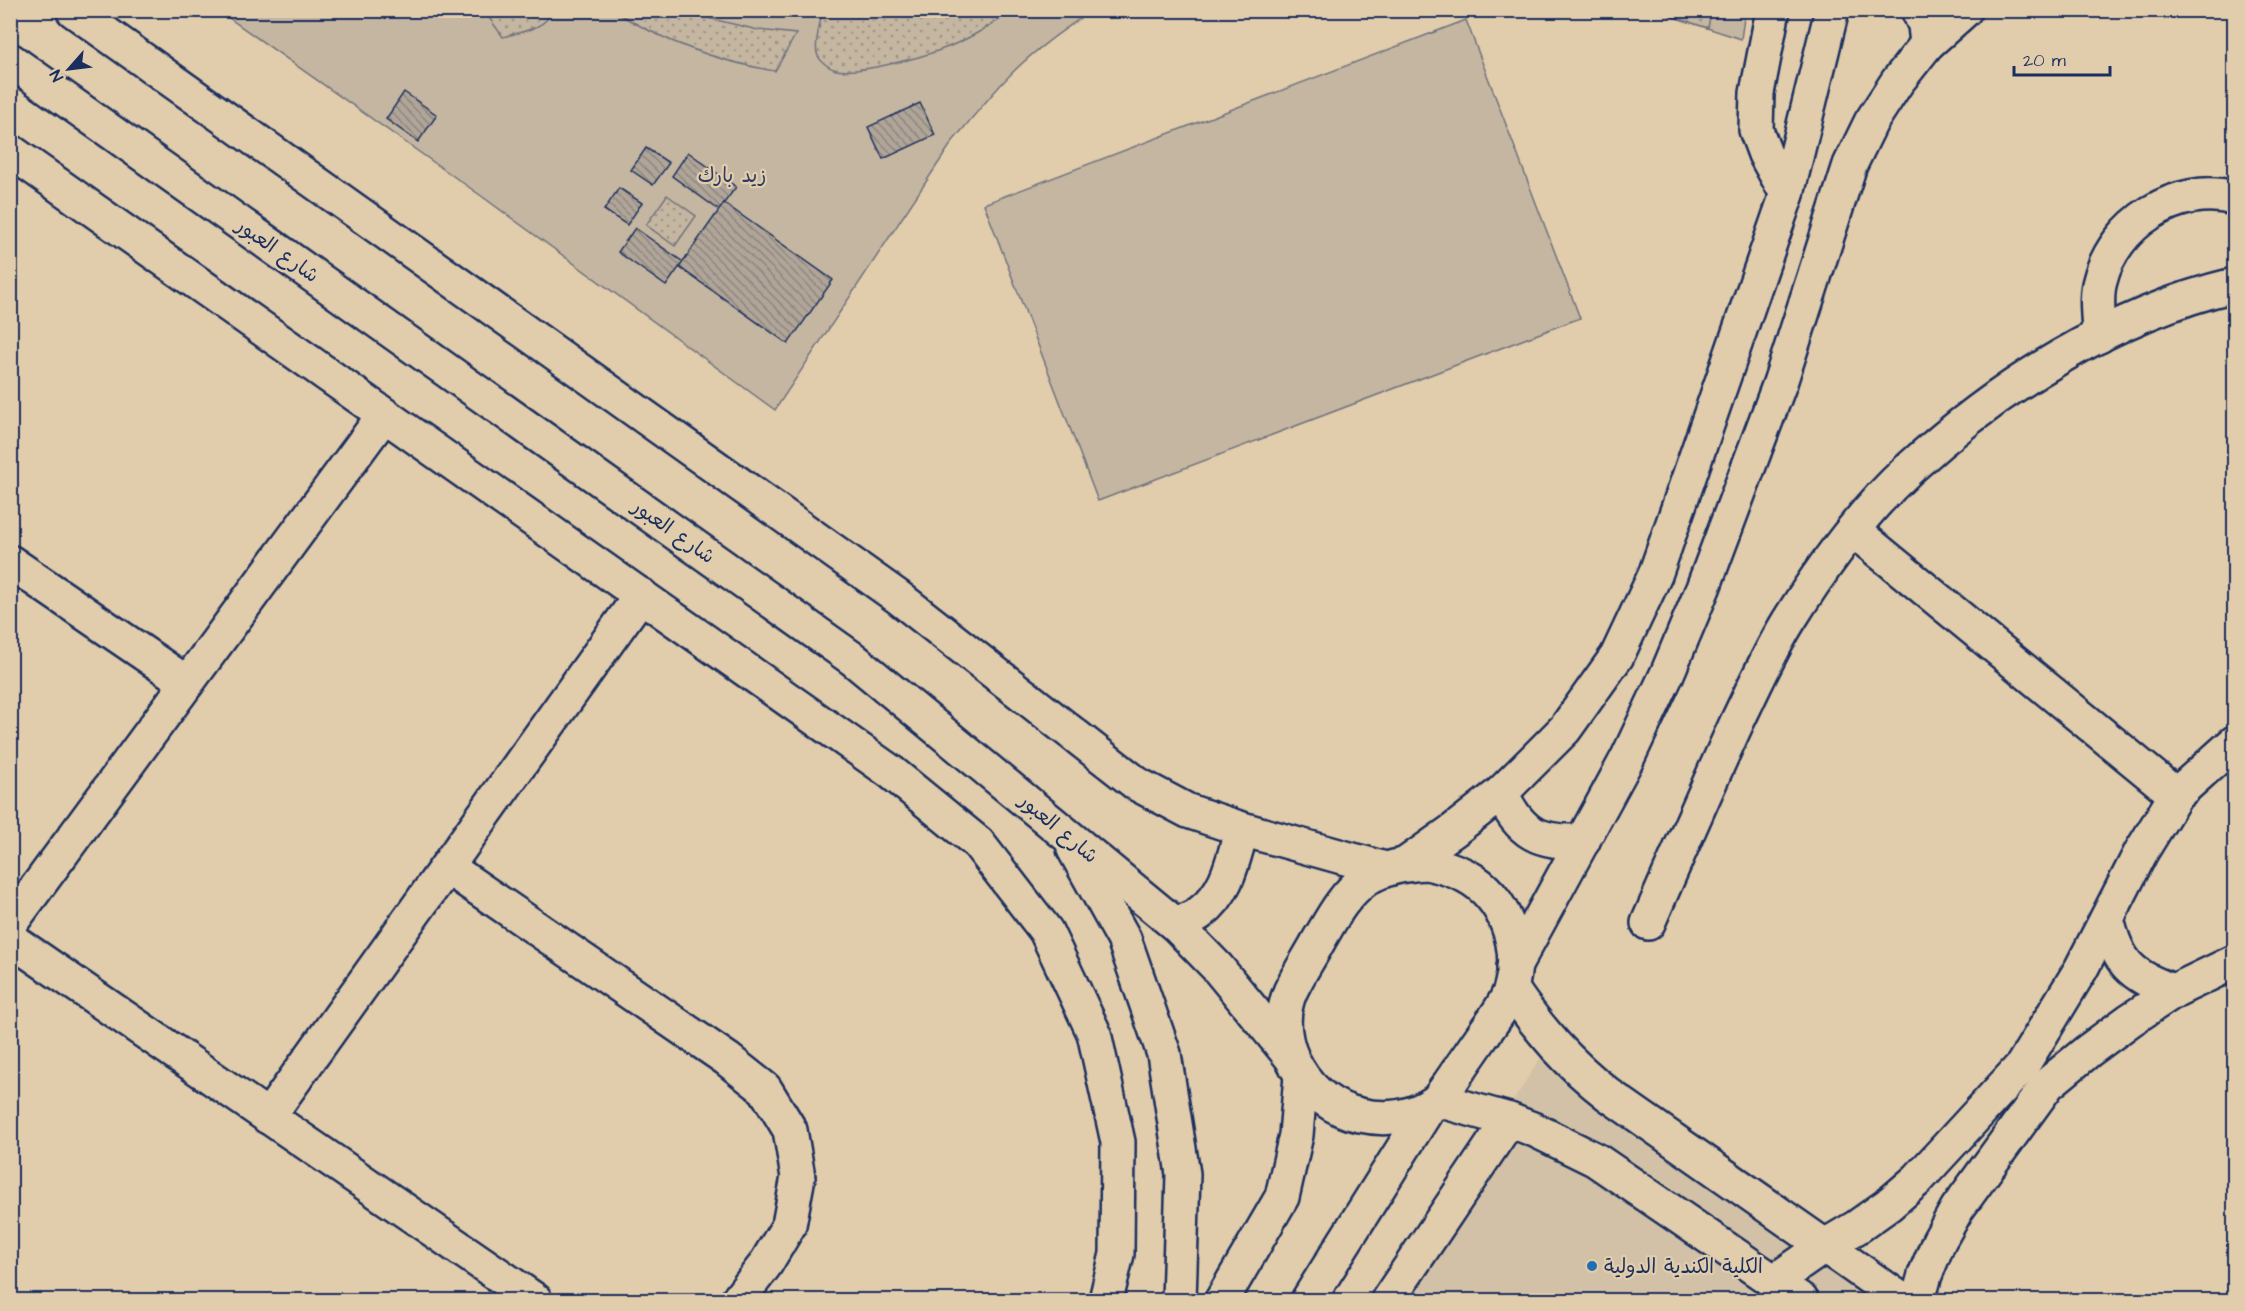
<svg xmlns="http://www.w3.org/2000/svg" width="2245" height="1311" font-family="'Architects Daughter','Playpen Sans Arabic',sans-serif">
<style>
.built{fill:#d2c1a6}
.park{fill:#c4b6a0;stroke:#70727f;stroke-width:1.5}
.garden{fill:url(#garden-dots);stroke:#70727f;stroke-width:1.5}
.building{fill:url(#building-back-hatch);stroke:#1b2f5e;stroke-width:1.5}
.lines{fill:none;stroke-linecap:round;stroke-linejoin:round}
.street-casing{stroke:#1b2f5e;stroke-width:38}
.secondary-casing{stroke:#1b2f5e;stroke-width:38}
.street{stroke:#e1cdac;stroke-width:33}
.secondary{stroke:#e1cdac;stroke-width:33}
.poi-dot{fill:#1f6fb2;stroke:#e1cdac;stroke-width:2}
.labels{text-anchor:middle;stroke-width:4.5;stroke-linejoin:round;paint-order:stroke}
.park-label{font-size:20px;fill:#2c3c65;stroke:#e1cdac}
.street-label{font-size:20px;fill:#1b2f5e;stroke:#e1cdac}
.poi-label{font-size:20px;fill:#1b2f5e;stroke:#e1cdac;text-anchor:start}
</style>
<defs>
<pattern id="garden-dots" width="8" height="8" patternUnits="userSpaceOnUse" patternTransform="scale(1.5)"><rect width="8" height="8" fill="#c4b6a0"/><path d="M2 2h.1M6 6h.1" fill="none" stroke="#9e9486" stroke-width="1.8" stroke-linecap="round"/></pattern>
<pattern id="building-back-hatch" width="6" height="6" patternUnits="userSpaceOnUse" patternTransform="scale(1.5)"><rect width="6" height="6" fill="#b0a598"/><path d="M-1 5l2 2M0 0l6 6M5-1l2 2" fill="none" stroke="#8e877f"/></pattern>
</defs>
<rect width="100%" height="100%" fill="#e1cdac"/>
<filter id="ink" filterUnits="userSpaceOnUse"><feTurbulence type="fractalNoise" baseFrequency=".0167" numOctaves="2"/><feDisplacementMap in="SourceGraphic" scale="12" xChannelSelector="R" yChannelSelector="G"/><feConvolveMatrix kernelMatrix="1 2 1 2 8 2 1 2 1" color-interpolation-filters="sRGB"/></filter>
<g filter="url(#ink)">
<path class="built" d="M1546 1049 1586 1098 1878 1300H1388Z"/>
<g class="park">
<path d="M219 11H1091C1065 29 1037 48 1014 71 992 93 973 117 953 141L775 410 480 195Z"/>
<path d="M1655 11H1745L1741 39Z"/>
<path d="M1466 20 1580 318 1098 501 984 204Z"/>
</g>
<g class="garden">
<path d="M484 11H550C550 28 516 33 503 37Z"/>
<path d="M614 11H690L708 18 758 30 796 34 775 71C716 61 664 42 614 11Z"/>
<path d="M822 11V10L1013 11C990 26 966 41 940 50 919 58 857 74 836 70 829 68 821 62 818 56 813 46 821 22 822 11Z"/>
<path d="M1655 11H1711L1708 28Z"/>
<path d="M667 195 696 216 675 246 646 225Z"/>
</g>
<g class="building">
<path d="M404 92 437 115 418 142 386 119Z"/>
<path d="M920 103 935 135 883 159 868 127Z"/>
<path d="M646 148 669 163 653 185 631 170Z"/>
<path d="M688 152 736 187 719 210 672 176Z"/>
<path d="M619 188 642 203 627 225 604 210Z"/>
<path d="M724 203 833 280 788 344 679 267Z"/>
<path d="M635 228 683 262 666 286 618 252Z"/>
</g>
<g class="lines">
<g class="street-casing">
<g id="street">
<path d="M73 10 898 597 1137 784 1188 811 1242 829 1385 869"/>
<path d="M1918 10 1925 25 1927 44"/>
<path d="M10 60 853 659 1176 925 1217 967 1291 1057"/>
<path d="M10 151 891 772 978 843 1046 931 1094 1033 1118 1142 1117 1254 1106 1300"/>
<path d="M2099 336C2099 319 2095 297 2100 281 2114 224 2177 183 2234 198"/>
<path d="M1853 530 2176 795"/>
<path d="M10 562 187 683"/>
<path d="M1501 793C1521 834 1538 843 1583 841"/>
<path d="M1074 849 1124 939 1164 1054 1183 1174 1179 1300"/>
<path d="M447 867 727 1059 765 1089 790 1130 798 1177 789 1225 765 1265 738 1300"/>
<path d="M2107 919C2117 962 2131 977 2174 991"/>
<path d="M1648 923C1678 855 1707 787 1738 720 1754 687 1769 653 1788 622 1822 567 1861 513 1909 469 2000 386 2113 314 2234 285"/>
<path d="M10 924 384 415"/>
<path d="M1176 925C1184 921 1194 918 1201 912 1228 892 1233 859 1242 829"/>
<path d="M10 939 535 1300"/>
<path d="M1514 967 1627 759 1667 674 1703 588 1780 383 1850 165 1871 122 1897 82 1927 44 1965 10"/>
<path d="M1511 988C1540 1031 1568 1063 1609 1095L1902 1300"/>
<path d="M1438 1100 1509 1120 1535 1130 1596 1160 1801 1300"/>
<path d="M268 1117 641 595"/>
<path d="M1773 1282 1825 1246 1857 1227 1888 1205 1917 1180 2022 1066 2081 969 2141 852 2176 795 2234 743"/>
<path d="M1222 1300 1282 1197 1296 1135 1301 1076"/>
<path d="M1308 1300 1429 1107"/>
<path d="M1388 1300 1509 1120"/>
<path d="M1918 1300 1925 1275 1939 1241 1957 1209 2048 1084 2088 1051 2130 1020 2174 991 2234 962"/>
</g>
</g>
<g class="secondary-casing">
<g id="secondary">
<path d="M1773 10 1757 93 1756 130 1765 154 1787 194"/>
<path d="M1427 863C1441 866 1453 869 1466 876 1504 896 1523 946 1511 988 1506 1005 1493 1020 1483 1035 1468 1057 1453 1078 1438 1100 1415 1117 1387 1121 1360 1115 1308 1105 1269 1043 1290 992 1298 974 1310 957 1319 940 1332 918 1344 894 1366 879 1384 867 1405 864 1427 863Z"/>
<path d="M1406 864 1454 830 1501 793 1565 729 1617 656 1655 575 1787 194 1832 10"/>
</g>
</g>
<use href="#street" class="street"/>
<use href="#secondary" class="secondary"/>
</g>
</g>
<circle class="poi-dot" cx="1592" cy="1266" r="6"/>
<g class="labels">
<g class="park-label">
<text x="732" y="182">زيد بارك</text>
</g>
<g class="street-label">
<text transform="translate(278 250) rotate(35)" y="7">شارع العبور</text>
<text transform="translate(674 531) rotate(35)" y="7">شارع العبور</text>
<text transform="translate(1059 828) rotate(40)" y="7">شارع العبور</text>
</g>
<g class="poi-label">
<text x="1604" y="1273">الكلية الكندية الدولية</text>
</g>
</g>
<rect width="2245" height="1311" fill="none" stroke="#e1cdac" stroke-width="36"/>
<rect x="18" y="18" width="2209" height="1275" fill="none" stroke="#1b2f5e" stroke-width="2" filter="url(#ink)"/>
<g transform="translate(69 69) rotate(242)" stroke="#e1cdac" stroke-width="4.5" paint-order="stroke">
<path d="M0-4.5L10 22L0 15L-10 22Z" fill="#1b2f5e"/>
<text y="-9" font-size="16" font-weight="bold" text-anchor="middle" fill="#1b2f5e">N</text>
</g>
<path d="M2014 66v9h96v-9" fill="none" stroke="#1b2f5e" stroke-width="3"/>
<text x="2023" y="66" font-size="18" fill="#1b2f5e" stroke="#e1cdac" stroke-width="4.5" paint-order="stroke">20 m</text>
</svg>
